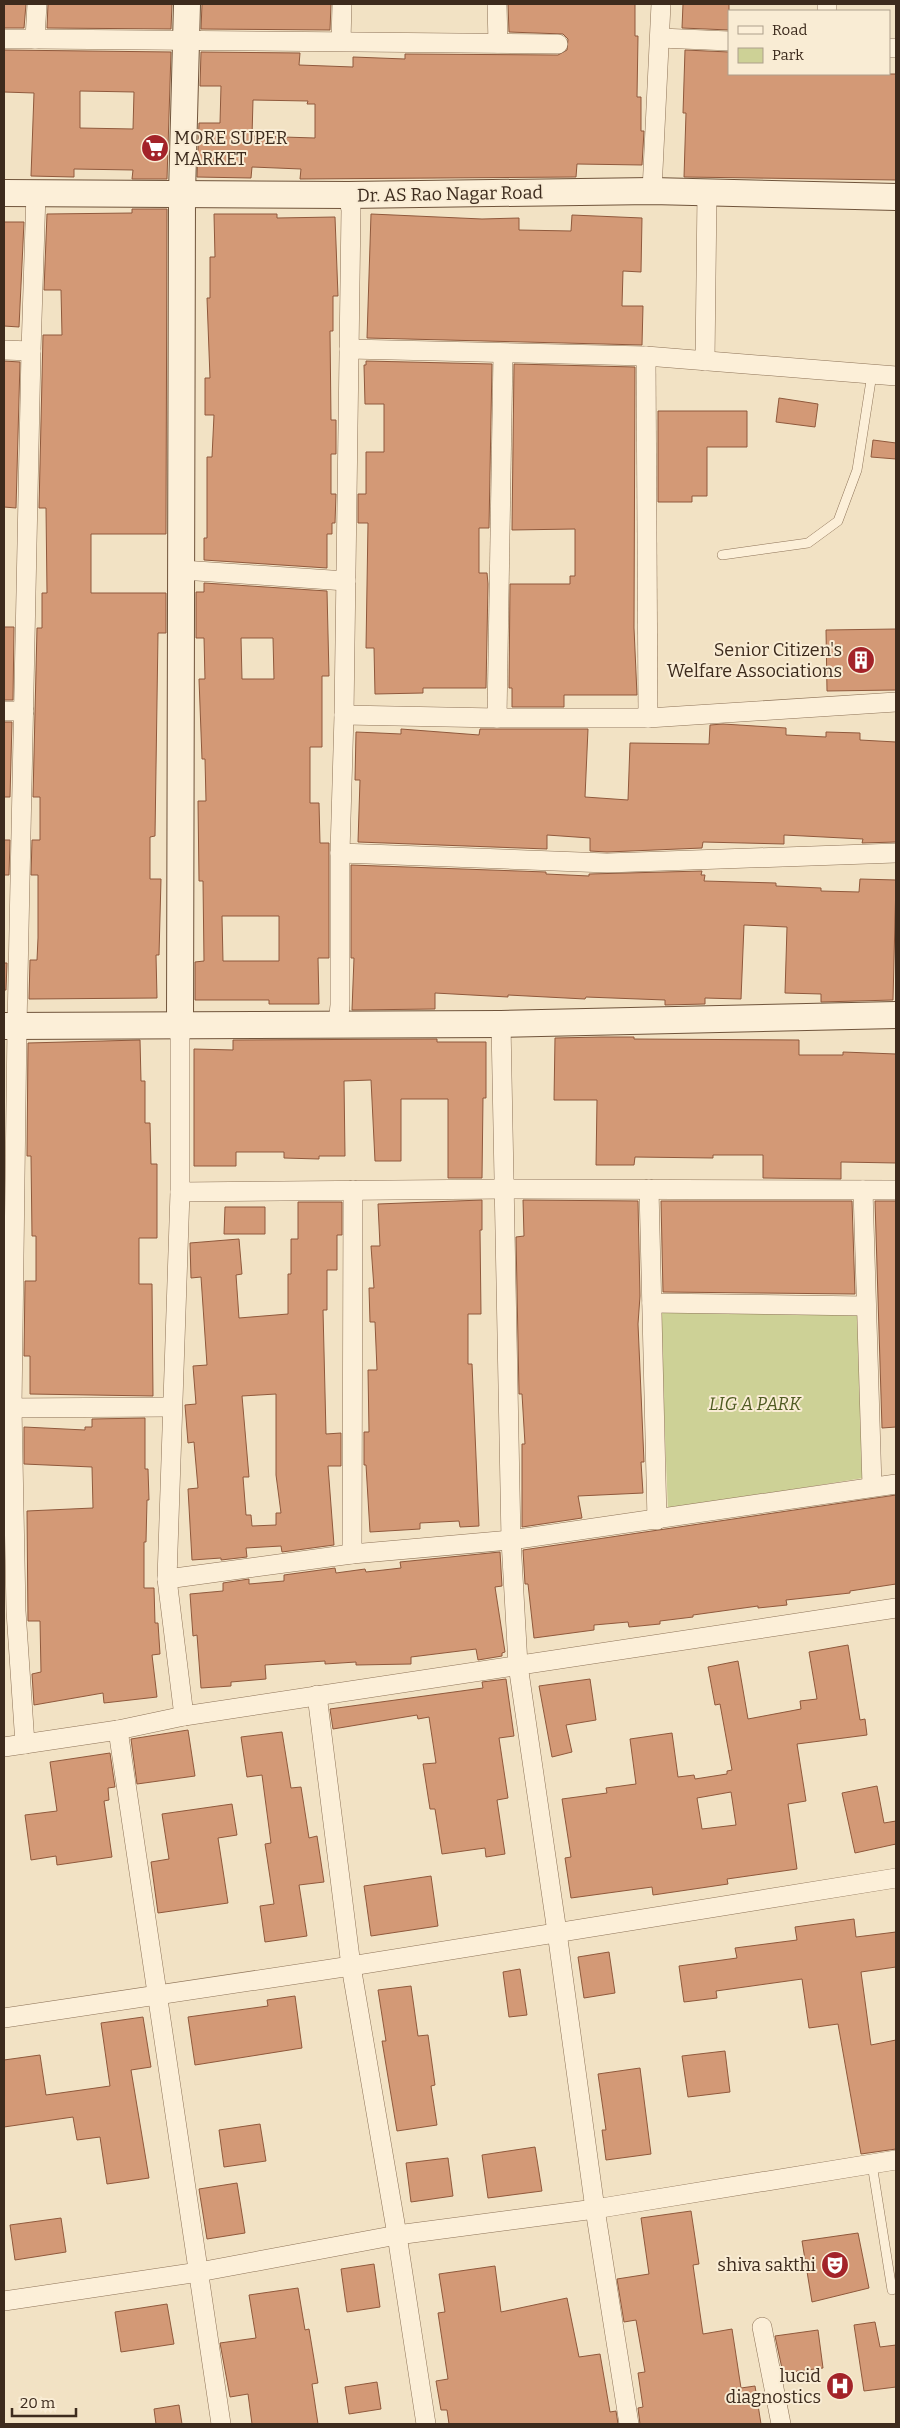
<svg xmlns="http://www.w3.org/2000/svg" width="900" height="2428" font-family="Bitter,serif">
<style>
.green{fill:#cdd196}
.building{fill:#d39976;stroke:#90593c;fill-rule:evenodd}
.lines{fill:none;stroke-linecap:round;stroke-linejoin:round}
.lane-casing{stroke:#8e7358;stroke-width:10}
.street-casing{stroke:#8e7358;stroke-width:20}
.secondary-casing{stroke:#70543b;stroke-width:28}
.lane{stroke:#fcefd8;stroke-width:9}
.street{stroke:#fcefd8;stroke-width:19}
.secondary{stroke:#fcefd8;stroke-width:26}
.labels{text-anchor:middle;stroke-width:4;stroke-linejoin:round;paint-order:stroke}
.poi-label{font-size:18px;fill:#3d2b1d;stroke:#f9ecd4;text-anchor:end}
.street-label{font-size:18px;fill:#3d2b1d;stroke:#f9ecd4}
.park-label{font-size:18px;font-style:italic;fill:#4f5b22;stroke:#f9ecd4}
</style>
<rect width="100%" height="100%" fill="#f2e2c4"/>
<path class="green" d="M660 1312 859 1313 863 1478 668 1510Z"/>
<g class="building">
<path d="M4 4H26L24 28H4Z"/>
<path d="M48 4H172L171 29 47 28Z"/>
<path d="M202 4H331L330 30 201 29Z"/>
<path d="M508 4H635V36H638L637 97H641V131H644L642 165 577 164 576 177 300 179 301 169 252 167 251 178 197 177 199 123H220L221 86H200L201 52 300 53 299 65 353 67V57L405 59V54L558 55 567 50 568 39 563 34 509 32ZM253 100 308 101 307 104H315V138L252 136Z"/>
<path d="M683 4H729V30L682 28Z"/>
<path d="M4 50 171 52 167 179H132L133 170 74 169V177L31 176 34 93 4 92ZM80 91 134 92 133 129 80 128Z"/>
<path d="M685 50 729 52V74H896V180L684 177 686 113H683Z"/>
<path d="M132 209H167L166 534H91V593H166V633H158L155 836 150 837V879H161L159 955H156L157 998 29 999 30 960H37L38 938V875H31L32 840H40V797H33L37 628H42V593H47L46 508H39L43 335H62L61 290H44L47 214 132 213Z"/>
<path d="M214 214H277V218L335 217 338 296H333V331H330L331 420H336V454H331V494H336L335 523H332V534H327V568L204 560V538H207V457H212L214 415H205V378H210L207 298H210V257H215Z"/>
<path d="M371 214 482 219 519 218V230L571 231 572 215 642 218 641 272 623 271 622 306H643L642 345 367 338Z"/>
<path d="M4 222H24L19 327 4 326Z"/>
<path d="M4 361 20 362 16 508 4 507Z"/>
<path d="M366 361 492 364 489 528H479V573H487L488 584 486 688H423V693L375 694 374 648H366L368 523H358V494H366V452H384V404H365L364 365H366Z"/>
<path d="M514 364 635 367 634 628 637 695H564V707H512V688H509L510 584H570V576H575V529L512 530Z"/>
<path d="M779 398 818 404 815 427 776 422Z"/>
<path d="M658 411H747V447H707V496H692V502H658Z"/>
<path d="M873 440 896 443V459L871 457Z"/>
<path d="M204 583 327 591 329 676H322V747H310V803H319L320 843H329V958H318L319 1004H269V1000H195V962L204 961 203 881H199L198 801H206L205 759H202L199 679H205L204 638H196V592H204ZM241 638H273L274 679H242ZM222 916H279V961H223Z"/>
<path d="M4 627H14L13 700H4Z"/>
<path d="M896 629V690L827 691 826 630Z"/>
<path d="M4 722H12L10 797H4Z"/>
<path d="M723 724 786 728V735L826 737V732L860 733V740L896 742V842L862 843 863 839 784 835V844L703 842 702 848 607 852 590 851V838L547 835V849L358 842 360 780H355L356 732 401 734V729L479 735 480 729H588L585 797 628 800 630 743 709 744 710 725Z"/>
<path d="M4 840H10L9 875H4Z"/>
<path d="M351 865 546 872V874L589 876V874L702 871 701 875H705L704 881 776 883V886L821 888V891L859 892 860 879 896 880 893 1000 821 1002V994L785 993 787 927 744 925 741 999 705 998V1004L665 1005V1000L586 997 585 999 508 995V997L435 993V1009L352 1010 354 958H351Z"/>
<path d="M4 963H7L6 990H4Z"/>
<path d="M601 1037H634V1039L799 1040V1055H843V1052L896 1054V1163L841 1162V1179L763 1178V1155H713V1158L635 1157 634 1165H596L597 1100H554L555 1038Z"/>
<path d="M437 1039V1042H486V1098H483L482 1178H448V1099H401V1161H375L371 1080 344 1081 345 1156H319V1159L284 1158V1152H236V1166H194V1049L233 1050V1040Z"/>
<path d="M140 1040 141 1081H145V1123H150L151 1164H157V1238H139V1284H152L153 1396 30 1394V1356H24L25 1281H36V1236H32L31 1156H27L28 1043Z"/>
<path d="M482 1200V1230H480L481 1314H468V1364H472L479 1526 460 1527 459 1521 420 1523V1529L370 1532 366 1465H364V1432H369L368 1370H377L375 1322H370L369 1288H374L371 1246H380L378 1204Z"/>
<path d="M523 1200 638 1201 640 1296 638 1324 644 1462H641L643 1493 578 1496 582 1518 522 1527V1444H525L522 1394H519L516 1237 524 1236Z"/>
<path d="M661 1201H852L855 1294 663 1292Z"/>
<path d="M875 1201H896V1427L882 1428Z"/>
<path d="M298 1202H342V1235H337V1270H327V1310H323L326 1434 341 1433V1466H328L334 1545 282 1552 281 1546 246 1548 247 1557 221 1560V1558L192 1560 188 1489 198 1488 194 1442 188 1443 185 1405 196 1404 193 1366 207 1365 201 1277 191 1278 190 1243 239 1239 242 1274 236 1275 239 1318 288 1314V1274H291V1239H298ZM276 1394V1475L281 1513H276V1525L252 1526 251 1515H246L243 1477H249L242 1396Z"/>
<path d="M225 1207H265V1234H224Z"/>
<path d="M145 1418V1469H148L149 1500H147L146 1542H144V1588H154L155 1623H158L160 1654 152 1655 157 1697 104 1703 103 1693 34 1705 32 1674 41 1672 40 1621H28L27 1511 93 1508 92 1467 24 1464V1427L85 1430V1427H92V1419Z"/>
<path d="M896 1495V1584L850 1591V1593L786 1600 787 1605 758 1608V1606L693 1615V1617L660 1621V1624L629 1627 628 1622 594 1625V1630L534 1638 528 1584H525L523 1550Z"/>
<path d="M500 1552 502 1586 495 1587 505 1652 502 1653V1656L478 1660 476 1649 411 1657V1664L356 1665V1662L325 1664V1661L265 1665 266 1679 231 1682V1686L201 1688 197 1635 193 1636 190 1594 223 1591V1583L249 1579V1584L284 1581V1575L335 1568 336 1573 365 1569 366 1572 401 1568 400 1562Z"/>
<path d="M848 1645 860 1720 865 1719 867 1735 797 1744 806 1801 788 1804 797 1869 727 1879 728 1884 653 1895 652 1887 571 1898 565 1858 571 1857 562 1799 607 1793 606 1788 636 1784 630 1739 672 1733 678 1777 694 1775 695 1779 727 1774V1771L732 1770 720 1704 715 1705 708 1667 738 1661 748 1719 801 1709 800 1701 817 1699 809 1652ZM731 1792 736 1825 702 1829 697 1798Z"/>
<path d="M506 1679 514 1736 499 1738 508 1798 497 1800 505 1854 486 1857 485 1848 442 1854 435 1809H430L423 1764 436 1763 429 1717 418 1719 417 1715 333 1729 330 1709 483 1688 482 1682Z"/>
<path d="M590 1679 596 1720 566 1725 572 1752 552 1757 539 1686Z"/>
<path d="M188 1730 195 1776 137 1784 131 1739Z"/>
<path d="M282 1732 291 1788 301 1787 309 1838 317 1836 324 1882 299 1885 307 1936 265 1942 260 1906 274 1904 265 1844 271 1843 262 1775 247 1777 241 1737Z"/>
<path d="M110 1753 115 1787 108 1788 109 1800 104 1801 112 1857 57 1865 56 1856 31 1860 25 1815 57 1811 50 1762Z"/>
<path d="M877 1786 884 1823 896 1821V1844L855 1853 842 1793Z"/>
<path d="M232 1804 237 1835 218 1838 228 1903 158 1913 151 1862 169 1859 162 1814Z"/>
<path d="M431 1876 438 1926 371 1936 364 1886Z"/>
<path d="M854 1919 856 1937 896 1932V1967L861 1972 871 2045 896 2040V2149L861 2154 838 2024 809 2028 802 1979 716 1991 717 1998 684 2002 679 1966 737 1958 735 1948 797 1940 795 1927Z"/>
<path d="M609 1952 615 1993 584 1998 578 1957Z"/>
<path d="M520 1969 527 2015 509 2017 503 1972Z"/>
<path d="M411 1986 418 2036 428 2035 435 2085 431 2086 437 2125 397 2131 382 2041H386L378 1990Z"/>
<path d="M295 1996 302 2048 195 2065 188 2017 268 2006 267 2000Z"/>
<path d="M143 2017 151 2067 131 2070 149 2178 107 2184 100 2137 77 2140 73 2117 4 2127V2060L40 2055 46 2095 110 2086 101 2023Z"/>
<path d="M725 2051 730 2092 688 2097 682 2056Z"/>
<path d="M640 2068 651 2154 606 2160 602 2130H606L598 2074Z"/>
<path d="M260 2124 266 2161 224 2167 219 2130Z"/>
<path d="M535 2147 542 2191 488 2198 482 2155Z"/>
<path d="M448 2158 453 2196 411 2202 406 2163Z"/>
<path d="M237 2183 245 2233 207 2239 199 2189Z"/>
<path d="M691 2211 699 2264 693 2265 703 2334 732 2329 741 2388 755 2386 761 2424H640L638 2408 643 2407 638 2373 645 2372 636 2320 624 2322 617 2279 649 2274 641 2218Z"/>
<path d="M61 2218 66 2252 15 2260 10 2225Z"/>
<path d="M858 2233 869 2288 812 2302 802 2241Z"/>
<path d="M374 2264 380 2307 347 2312 341 2269Z"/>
<path d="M495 2266 501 2312 567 2298 579 2357 600 2354 610 2412 616 2411 618 2424H449L447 2410H441L436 2381 448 2379 438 2313 445 2312 439 2274Z"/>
<path d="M298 2288 305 2330 309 2329 318 2383 312 2384 318 2424H252L248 2394 230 2397 220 2343 256 2338 249 2295Z"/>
<path d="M167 2304 174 2344 121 2352 115 2312Z"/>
<path d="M875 2322 880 2347 896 2345V2387L864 2391 854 2325Z"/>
<path d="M818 2330 823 2368 783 2373 775 2336Z"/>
<path d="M377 2382 381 2409 349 2414 345 2387Z"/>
<path d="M179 2405 182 2424H156L154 2409Z"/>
</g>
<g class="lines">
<g class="lane-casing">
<g id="lane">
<path d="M722 555 808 543 838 521 857 470 872 374"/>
<path d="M872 2164 892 2290"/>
</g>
</g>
<g class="street-casing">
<g id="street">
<path d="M497 4 498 43"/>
<path d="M827 11V4"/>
<path d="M660 38 729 41"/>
<path d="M4 39H35L37 4"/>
<path d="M35 39 558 44"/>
<path d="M341 41 342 4"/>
<path d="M889 48H896"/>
<path d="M652 191 661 4"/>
<path d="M349 349 646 356 896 376"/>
<path d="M4 350 31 351"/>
<path d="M646 356 648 718"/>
<path d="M705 361 707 193"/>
<path d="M182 570 346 581"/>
<path d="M4 711H24"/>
<path d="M344 715 497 718H648L896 702"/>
<path d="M497 718 503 354"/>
<path d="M340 853 607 863 896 853"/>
<path d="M338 1024 340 1005V853L344 715 351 210 348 195"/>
<path d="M501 1024 511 1540 518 1665 557 1932 595 2209 629 2424"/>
<path d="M180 1025V1192L167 1579 184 1716"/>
<path d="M649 1189 657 1520"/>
<path d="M863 1190 872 1486"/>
<path d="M180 1192 506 1189 896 1190"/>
<path d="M652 1303 866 1306"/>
<path d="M4 1408 172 1407"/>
<path d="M352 1554 353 1190"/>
<path d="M167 1579 352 1554 511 1540 896 1484"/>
<path d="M317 1695 351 1966 397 2235 426 2424"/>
<path d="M118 1730 221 2424"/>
<path d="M25 1744 16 1611 12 1408 17 1026 31 351 36 193"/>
<path d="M4 1747 118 1730 184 1716 896 1608"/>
<path d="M4 2018 351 1966 896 1878"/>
<path d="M4 2301 199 2272 397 2235 595 2209 896 2160"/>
<path d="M762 2327 781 2424"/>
</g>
</g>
<g class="secondary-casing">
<g id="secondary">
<path d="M4 193 348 195 652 191 896 197"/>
<path d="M180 1025 182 194 187 4"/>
<path d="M4 1026 501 1024 896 1015"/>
</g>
</g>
<use href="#lane" class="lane"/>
<use href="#street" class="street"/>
<use href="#secondary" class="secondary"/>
</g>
<defs>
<g id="supermarket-disc" transform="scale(1.4375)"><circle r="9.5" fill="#a32329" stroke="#f9ecd4"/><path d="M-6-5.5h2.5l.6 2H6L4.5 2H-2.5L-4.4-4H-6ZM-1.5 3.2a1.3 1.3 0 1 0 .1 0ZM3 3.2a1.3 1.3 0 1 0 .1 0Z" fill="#fff"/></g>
<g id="building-disc" transform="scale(1.4375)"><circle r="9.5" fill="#a32329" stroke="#f9ecd4"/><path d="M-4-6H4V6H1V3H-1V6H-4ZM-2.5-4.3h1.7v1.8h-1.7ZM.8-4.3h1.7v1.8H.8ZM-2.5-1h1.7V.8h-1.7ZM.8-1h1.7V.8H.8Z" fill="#fff"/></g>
<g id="theatre-disc" transform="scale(1.4375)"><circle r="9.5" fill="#a32329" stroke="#f9ecd4"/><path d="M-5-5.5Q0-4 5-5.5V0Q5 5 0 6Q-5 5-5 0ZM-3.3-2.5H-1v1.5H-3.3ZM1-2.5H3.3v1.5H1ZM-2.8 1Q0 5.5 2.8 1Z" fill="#fff"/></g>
<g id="hospital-disc" transform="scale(1.4375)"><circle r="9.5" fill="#a32329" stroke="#f9ecd4"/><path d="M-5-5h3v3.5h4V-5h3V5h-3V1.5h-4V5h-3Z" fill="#fff"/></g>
</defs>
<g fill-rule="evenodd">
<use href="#supermarket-disc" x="155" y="148"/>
<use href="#building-disc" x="861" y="660"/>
<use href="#theatre-disc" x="835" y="2265"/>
<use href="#hospital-disc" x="840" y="2386"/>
</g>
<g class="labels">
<g class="poi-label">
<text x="174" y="144" text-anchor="start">MORE SUPER<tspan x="174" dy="21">MARKET</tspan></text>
<text x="842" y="656">Senior Citizen's<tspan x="842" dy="21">Welfare Associations</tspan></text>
<text x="816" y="2271">shiva sakthi</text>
<text x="821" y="2382">lucid<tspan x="821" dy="21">diagnostics</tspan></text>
</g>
<g class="street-label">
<text transform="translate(450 194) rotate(-1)" y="6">Dr. AS Rao Nagar Road</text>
</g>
<g class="park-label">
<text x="755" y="1410">LIG A PARK</text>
</g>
</g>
<rect width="900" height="2428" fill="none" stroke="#3d2b1d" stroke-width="10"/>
<rect x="728" y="10" width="162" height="65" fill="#f9ecd4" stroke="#ae9f8b"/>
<rect x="738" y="26" width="25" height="8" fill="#fcefd8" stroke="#ae9f8b"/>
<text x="772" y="35" font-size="15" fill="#3d2b1d">Road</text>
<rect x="738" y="48" width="25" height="15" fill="#cdd196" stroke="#ae9f8b"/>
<text x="772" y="60" font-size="15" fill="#3d2b1d">Park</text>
<path d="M12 2408v8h64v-8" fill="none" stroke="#3d2b1d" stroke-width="2.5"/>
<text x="20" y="2408" font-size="15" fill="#3d2b1d" stroke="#f9ecd4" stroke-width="4" paint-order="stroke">20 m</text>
</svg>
